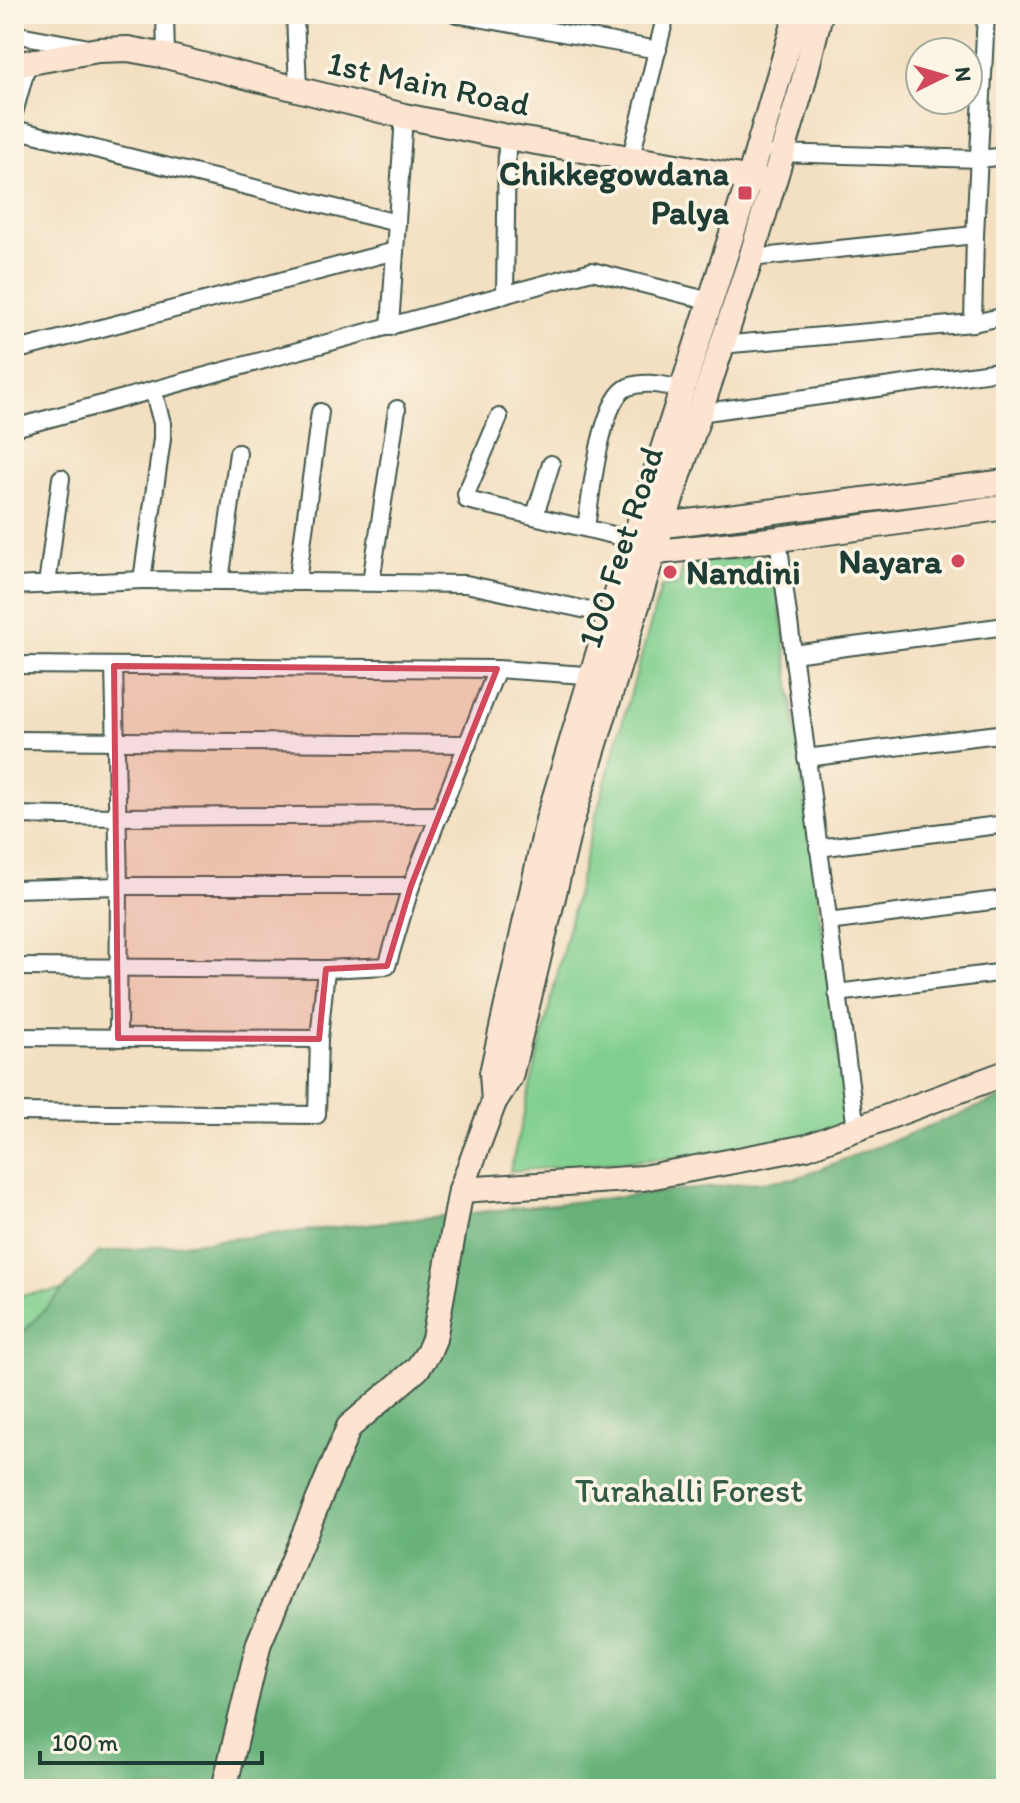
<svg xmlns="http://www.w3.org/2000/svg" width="1020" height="1803" font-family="Itim,sans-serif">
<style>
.green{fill:#80cf8f;stroke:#508662;stroke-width:2}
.forest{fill:#68b27a;stroke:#447857;stroke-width:2}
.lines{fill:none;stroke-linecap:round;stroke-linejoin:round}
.street-casing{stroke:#3f5549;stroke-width:20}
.secondary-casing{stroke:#3f5549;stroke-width:28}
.street{stroke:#fff;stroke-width:16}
.secondary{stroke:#fde4d1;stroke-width:24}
.marked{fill:#d1495b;fill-opacity:0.2;stroke:#d1495b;stroke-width:6;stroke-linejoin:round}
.poi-dot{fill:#d1495b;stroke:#fcf5e5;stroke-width:3}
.labels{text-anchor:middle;stroke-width:7;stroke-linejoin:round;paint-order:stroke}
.street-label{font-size:34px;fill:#1f3d34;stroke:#fcf5e5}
.poi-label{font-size:34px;font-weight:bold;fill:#1f3d34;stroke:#fcf5e5;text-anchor:end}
.park-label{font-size:34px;fill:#325a46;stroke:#fcf5e5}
</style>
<rect width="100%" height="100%" fill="#fcf5e5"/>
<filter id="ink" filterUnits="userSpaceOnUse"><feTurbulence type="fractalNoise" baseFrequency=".0125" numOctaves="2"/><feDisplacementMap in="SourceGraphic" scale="16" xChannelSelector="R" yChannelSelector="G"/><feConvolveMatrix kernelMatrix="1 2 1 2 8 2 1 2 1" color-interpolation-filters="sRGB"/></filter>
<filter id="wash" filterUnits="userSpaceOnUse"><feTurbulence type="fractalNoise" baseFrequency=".006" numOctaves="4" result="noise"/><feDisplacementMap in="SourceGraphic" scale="32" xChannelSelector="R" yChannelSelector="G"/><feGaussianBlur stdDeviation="1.8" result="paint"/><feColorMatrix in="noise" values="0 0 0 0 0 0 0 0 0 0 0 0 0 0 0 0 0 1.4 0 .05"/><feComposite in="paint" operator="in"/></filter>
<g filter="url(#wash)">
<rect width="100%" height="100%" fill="#f3dfc1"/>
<g class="green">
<path d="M773 554 848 1127 794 1148 510 1171 592 829 661 587 679 585 683 564Z"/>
<path d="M63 1290 14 1342V1296Z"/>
</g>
<path class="forest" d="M1006 1096V1789H14V1342L98 1253 797 1178Z"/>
</g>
<g filter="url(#ink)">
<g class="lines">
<g class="street-casing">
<g id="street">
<path d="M165 14 166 56"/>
<path d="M295 14 298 89"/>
<path d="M456 14 658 50"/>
<path d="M14 34 84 47"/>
<path d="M14 113 28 62"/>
<path d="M14 129 397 223"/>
<path d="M776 153 980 159 1006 156"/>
<path d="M631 157 666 14"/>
<path d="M751 258 975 235"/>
<path d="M505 295 507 137"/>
<path d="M973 323 975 235 986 14"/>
<path d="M390 327 404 116"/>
<path d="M720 345 973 323 1006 316"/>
<path d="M14 351 395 251"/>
<path d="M153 390 162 423V439L142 580 466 584 610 615"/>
<path d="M699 413 1006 370"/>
<path d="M499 417 466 494 467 500 634 540"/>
<path d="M14 428 592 271 710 301"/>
<path d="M535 515 551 464"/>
<path d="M586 527C591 498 600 399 628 387 646 380 665 386 683 389"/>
<path d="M778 539 856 1129"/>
<path d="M220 581 238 453"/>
<path d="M297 582 320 412"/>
<path d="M371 582 397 409"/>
<path d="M47 585 61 478"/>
<path d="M14 586 142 580"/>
<path d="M793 654 1006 626"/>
<path d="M14 665 497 669 600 676"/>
<path d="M114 666 119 886 118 1038"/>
<path d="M14 740 468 744"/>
<path d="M806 758 1006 733"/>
<path d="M14 815 116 817 440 815"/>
<path d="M818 848 1006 824"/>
<path d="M14 889 119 886H411"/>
<path d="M828 922 1006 899"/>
<path d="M14 967 326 969"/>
<path d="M837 993 1006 972"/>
<path d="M14 1037 319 1039"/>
<path d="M14 1112 317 1115 319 1039 326 969 387 966 411 886 497 669"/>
</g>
</g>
<g class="secondary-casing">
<g id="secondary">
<path d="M14 65 98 50 128 49 166 56 404 116 507 137 764 181"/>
<path d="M648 527 1006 482"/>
<path d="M639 554 778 539 1006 507"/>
<path d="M494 1102 492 1073 548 820 610 615 745 193 797 14"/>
<path d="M461 1190 643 1178 807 1147 1006 1073"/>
<path d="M224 1789 259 1643 349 1427 417 1369 428 1353 434 1339 461 1190 494 1102 510 1077 570 826 653 553 751 258 802 87 820 14"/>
</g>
</g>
<use href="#street" class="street"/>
<use href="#secondary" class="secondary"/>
</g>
</g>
<path class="marked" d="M114 666 497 669 411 886 387 966 326 969 319 1039 118 1038Z"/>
<g class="poi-dot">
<rect x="737" y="185" width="16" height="16" rx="4"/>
<circle cx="958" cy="561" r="8"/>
<circle cx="670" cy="572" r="8"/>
</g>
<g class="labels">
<g class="street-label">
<text transform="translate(429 83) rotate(12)" y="12">1st Main Road</text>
<text transform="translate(620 547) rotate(-72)" y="12">100 Feet Road</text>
</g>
<g class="poi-label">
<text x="729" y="185">Chikkegowdana<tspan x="729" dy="39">Palya</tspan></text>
<text x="942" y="573">Nayara</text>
<text x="686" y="584" text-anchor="start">Nandini</text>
</g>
<g class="park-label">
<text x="689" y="1502">Turahalli Forest</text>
</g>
</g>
<rect width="1020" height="1803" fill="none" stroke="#fcf5e5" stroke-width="48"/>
<g transform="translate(944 76) rotate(85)"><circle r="38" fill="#fcf5e5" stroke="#a4ab9e" stroke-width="2"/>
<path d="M0-6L14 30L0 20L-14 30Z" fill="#d1495b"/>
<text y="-12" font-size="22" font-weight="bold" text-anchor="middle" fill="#1f3d34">N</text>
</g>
<path d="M40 1751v12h222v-12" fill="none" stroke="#1f3d34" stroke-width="4"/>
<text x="52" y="1751" font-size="24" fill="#1f3d34" stroke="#fcf5e5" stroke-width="6" paint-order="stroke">100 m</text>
</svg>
